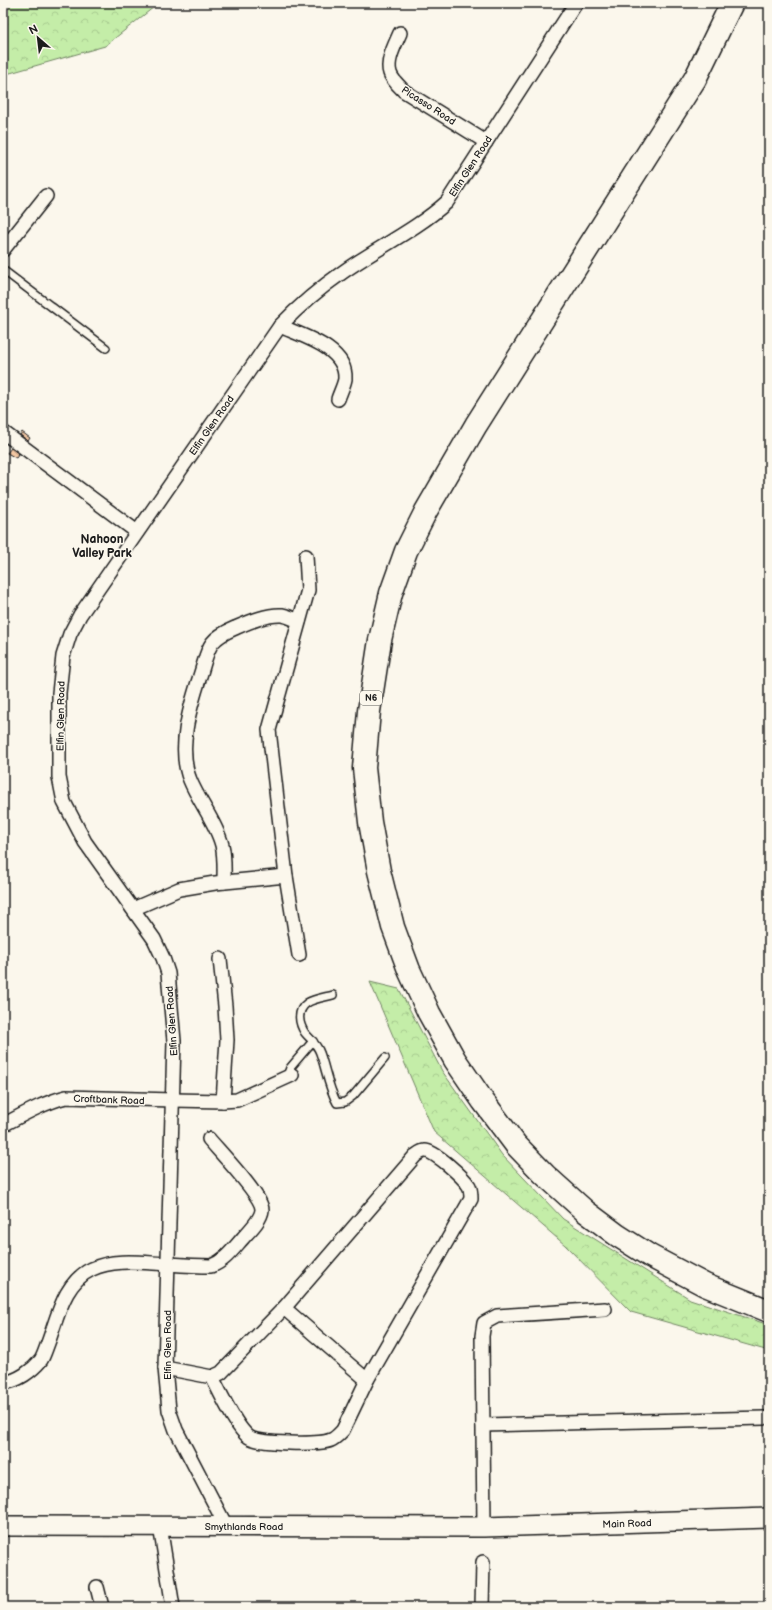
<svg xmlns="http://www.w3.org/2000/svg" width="772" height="1610" font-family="'Balsamiq Sans',sans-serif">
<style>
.forest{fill:url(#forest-crowns);stroke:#708462}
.building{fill:url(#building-back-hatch);stroke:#1c1c1c}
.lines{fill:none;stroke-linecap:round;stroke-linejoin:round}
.lane-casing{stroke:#1c1c1c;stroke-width:10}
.street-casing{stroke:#1c1c1c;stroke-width:16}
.secondary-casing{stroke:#1c1c1c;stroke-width:22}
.highway-casing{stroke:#1c1c1c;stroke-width:25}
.lane{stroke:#fbf7ec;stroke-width:7}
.street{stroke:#fbf7ec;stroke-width:13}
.secondary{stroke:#fbf7ec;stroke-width:19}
.highway{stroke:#fbf7ec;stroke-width:22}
.labels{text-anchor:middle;stroke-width:3;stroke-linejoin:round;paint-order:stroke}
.shield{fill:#fbf7ec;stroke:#5f5e5a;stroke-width:1}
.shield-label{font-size:9px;font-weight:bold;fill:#1c1c1c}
.street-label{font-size:10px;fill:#1c1c1c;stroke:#fbf7ec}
.quarter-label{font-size:12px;font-weight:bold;fill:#1c1c1c;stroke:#fbf7ec}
</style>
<defs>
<pattern id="forest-crowns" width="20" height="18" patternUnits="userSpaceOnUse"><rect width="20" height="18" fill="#c4eda8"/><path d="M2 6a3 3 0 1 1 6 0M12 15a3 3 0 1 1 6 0" fill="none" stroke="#a8cb90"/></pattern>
<pattern id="building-back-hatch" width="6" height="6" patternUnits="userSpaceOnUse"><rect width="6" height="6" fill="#f3c7a2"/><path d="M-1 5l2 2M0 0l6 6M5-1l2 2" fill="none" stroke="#d0aa8b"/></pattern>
</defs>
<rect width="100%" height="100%" fill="#fbf7ec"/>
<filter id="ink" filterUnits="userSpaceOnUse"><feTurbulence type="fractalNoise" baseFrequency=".025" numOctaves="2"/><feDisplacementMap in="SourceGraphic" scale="8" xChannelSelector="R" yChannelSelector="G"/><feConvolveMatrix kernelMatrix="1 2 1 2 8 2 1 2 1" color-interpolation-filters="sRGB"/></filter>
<g filter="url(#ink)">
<g class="forest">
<path d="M3 3H159L105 46 3 75Z"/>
<path d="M370 982 399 989 442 1071 502 1155 563 1219 690 1299 769 1325V1351L631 1312 565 1245 434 1132Z"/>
</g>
<g class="building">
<path d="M22 432 30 438 28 441 20 435Z"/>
<path d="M11 448 19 454 16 458 7 453Z"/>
</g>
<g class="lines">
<g class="lane-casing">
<g id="lane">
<path d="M3 270 106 348"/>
<path d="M333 995C326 997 313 999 307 1003 296 1011 299 1024 305 1033 311 1040 317 1044 320 1053 326 1069 328 1087 337 1103L345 1102 353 1096 385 1058"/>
<path d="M287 1076 290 1068 313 1041"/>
</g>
</g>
<g class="street-casing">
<g id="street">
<path d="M400 33C395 45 386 61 390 73 392 80 399 86 404 91L486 142"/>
<path d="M3 250 46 196"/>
<path d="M280 326C302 336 347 348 345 379 344 385 340 393 338 399"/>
<path d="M3 432 137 532"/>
<path d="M224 882C224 870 225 857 222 845 216 822 199 802 190 780 177 748 190 707 200 676 209 649 206 640 235 628 249 622 267 614 282 615 288 616 294 619 299 621"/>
<path d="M133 909 179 889 215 883 286 876"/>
<path d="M299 955 286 876 269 730 308 590 306 556"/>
<path d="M220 959 225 1006 227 1040 223 1101"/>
<path d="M3 1125C24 1114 43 1103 66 1097L173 1100 223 1101 237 1100 292 1075"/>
<path d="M284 1308 367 1380"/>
<path d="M165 1368 212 1377 221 1373 284 1308 415 1156C418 1154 421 1151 425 1151 434 1150 464 1178 469 1186 471 1190 471 1194 471 1199L367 1380 343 1430C340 1433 336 1438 331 1440 319 1445 259 1444 249 1437 236 1428 220 1392 212 1377"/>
<path d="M3 1383C18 1381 32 1371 41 1360 44 1355 46 1348 48 1343 58 1316 64 1282 92 1269 115 1258 143 1263 168 1264 182 1265 196 1266 211 1266 225 1261 233 1249 243 1238 249 1231 261 1220 262 1210 263 1197 219 1151 209 1139"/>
<path d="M483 1425 764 1418"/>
<path d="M160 1526 173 1607"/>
<path d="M226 1526 176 1430 169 1410 165 1368 174 1041 168 973 163 958 154 939 85 842 64 802 59 777V693L63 656 70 634 80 615 280 326C299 306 320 288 343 272 377 248 416 230 447 202L576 3"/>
<path d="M484 1527 482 1336 484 1323 497 1316 605 1309"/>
<path d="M97 1587 102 1607"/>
<path d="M482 1607 483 1562"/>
</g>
</g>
<g class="secondary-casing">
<path id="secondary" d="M3 1526 484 1527 769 1518"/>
</g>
<g class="highway-casing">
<path id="highway" d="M732 3 695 79 476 425 426 511 406 551 391 593 380 640 369 711 364 768 370 822 379 871 393 927 409 970 429 1013 455 1060 483 1101 516 1145 545 1175 585 1211 617 1235 650 1256 705 1285 769 1311"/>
</g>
<use href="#lane" class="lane"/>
<use href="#street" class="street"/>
<use href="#secondary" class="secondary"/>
<use href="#highway" class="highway"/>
</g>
</g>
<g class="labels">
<rect class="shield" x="360" y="691" width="22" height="14" rx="3"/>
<g class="shield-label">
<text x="371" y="701">N6</text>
</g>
<g class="street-label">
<text transform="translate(429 105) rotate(33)" y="4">Picasso Road</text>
<text transform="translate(470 166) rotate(-57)" y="4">Elfin Glen Road</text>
<text transform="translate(211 425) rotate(-55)" y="4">Elfin Glen Road</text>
<text transform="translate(60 716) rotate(-89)" y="4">Elfin Glen Road</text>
<text transform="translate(171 1021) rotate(-94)" y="4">Elfin Glen Road</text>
<text transform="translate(109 1099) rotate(2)" y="4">Croftbank Road</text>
<text transform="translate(167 1345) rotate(-90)" y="4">Elfin Glen Road</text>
<text transform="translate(627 1523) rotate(-2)" y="4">Main Road</text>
<text x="244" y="1530">Smythlands Road</text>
</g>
<g class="quarter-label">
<text x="102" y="543">Nahoon<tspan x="102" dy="14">Valley Park</tspan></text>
</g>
</g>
<rect width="772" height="1610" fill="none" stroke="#fbf7ec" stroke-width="16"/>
<rect x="8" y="8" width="756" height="1594" fill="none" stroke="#1c1c1c" stroke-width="1.5" filter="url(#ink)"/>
<g transform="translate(38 38) rotate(332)" stroke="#fbf7ec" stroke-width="3" paint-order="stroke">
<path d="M0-3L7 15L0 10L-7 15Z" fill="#1c1c1c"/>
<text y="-6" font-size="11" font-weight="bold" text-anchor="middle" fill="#1c1c1c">N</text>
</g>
</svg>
